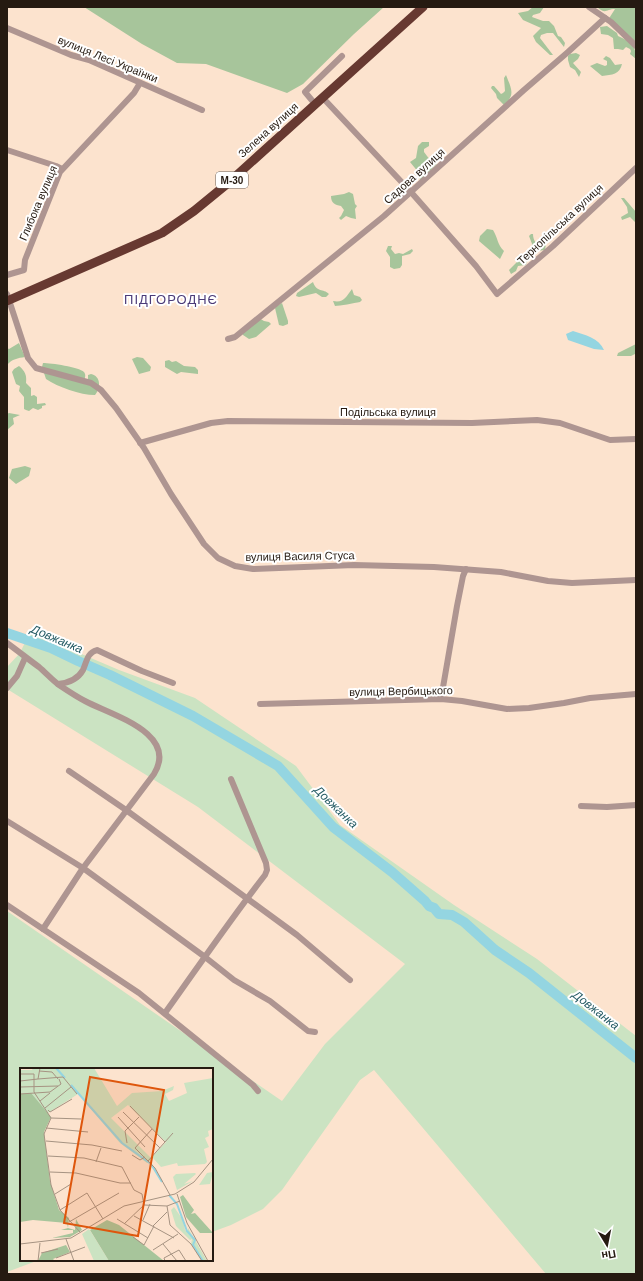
<svg xmlns="http://www.w3.org/2000/svg" width="643" height="1281" font-family="Arial,sans-serif">
<style>
.green{fill:#cbe3c2}
.forest{fill:#a7c59b}
.water{fill:#94d5e1}
.lines{fill:none;stroke-linecap:round;stroke-linejoin:round}
.river{stroke:#94d5e1;stroke-width:10}
.minor{stroke:#ae9591;stroke-width:6}
.highway{stroke:#673931;stroke-width:9}
.labels{text-anchor:middle;stroke-width:4;stroke-linejoin:round;paint-order:stroke}
.shield{fill:#fff;stroke:#665f58;stroke-width:1}
.shield-label{font-size:10px;font-weight:bold;fill:#251a11}
.street-label{font-size:11px;fill:#251a11;stroke:#fff}
.water-label{font-size:12px;font-style:italic;fill:#265c65;stroke:#fff}
.quarter-label{font-size:13px;letter-spacing:1px;fill:#4c3b78;stroke:#fff}
.inset-river{fill:none;stroke:#94d5e1;stroke-width:2}
.inset-road{fill:none;stroke:#a69382;stroke-width:1}
.view{fill:#de560c;fill-opacity:0.15;stroke:#de560c;stroke-width:2}
.inset-edge{fill:none;stroke:#251a11;stroke-width:2}
</style>
<rect width="100%" height="100%" fill="#fce3ce"/>
<path class="green" d="M30 632 119 670 195 698 296 766 340 825 454 905 537 959 636 1036V1274H546L374 1070 360 1080 282 1190 263 1209 231 1225 212 1232V1069H21V1260H39L7 1272V911L282 1101 325 1044 405 964 198 807 7 689V667L20 653Z"/>
<g class="forest">
<path d="M84 7H384L354 34 303 84 287 93 206 64 177 63 142 44Z"/>
<path d="M533 7H544L540 13 533 15 532 17 543 21H549L554 26 558 36 561 37 565 43 564 47 553 33H547L541 35 540 38 553 55H550L536 42 533 36 541 28 523 20 518 13 528 11Z"/>
<path d="M597 7H636V43L608 20 615 9C606 9 606 15 597 7Z"/>
<path d="M607 26 617 33 618 36C630 42 636 44 636 59L630 54 631 51 630 49 626 47 623 50 618 49H614L613 38 608 35 601 34 600 27Z"/>
<path d="M576 53 580 55 578 59 573 63 581 72 579 77 575 70 570 67 568 60V56L570 54Z"/>
<path d="M606 56 610 58 615 65 622 64C620 74 612 75 602 76L590 66 597 63 605 66 607 65V61L603 59Z"/>
<path d="M506 75C511 88 516 95 504 105L497 98 496 94 491 88 492 86H494L501 94 503 93 505 91 504 78Z"/>
<path d="M422 142H429V146L424 149V152L430 160 429 163 435 162 437 164 420 181 419 173 410 162 416 158 418 146Z"/>
<path d="M349 192 353 194 355 204 357 206 355 209 356 219 351 218 346 216 341 220 339 218 341 216 344 210 341 206C335 205 331 203 331 196L344 194Z"/>
<path d="M621 198H624L636 212V223L630 217 622 220 621 217 628 213 627 207Z"/>
<path d="M487 229 493 230C498 238 497 244 504 251L500 259 479 241 480 236Z"/>
<path d="M531 234H533C533 240 536 245 542 247L546 244 545 250 537 251 534 249 529 236Z"/>
<path d="M388 246H392L391 249 395 254 399 253 403 254 412 249 413 251 410 254 402 256V265L400 268 394 269 390 267V257L386 251Z"/>
<path d="M518 255H519L522 258 527 260 526 265 518 266 516 271 511 274 509 270 517 262Z"/>
<path d="M313 282C317 293 323 288 329 294L326 297H322L316 293 299 297 296 296 297 293Z"/>
<path d="M352 289 354 295 360 297 362 300 360 302C354 303 340 306 335 306L333 301C344 303 346 297 352 289Z"/>
<path d="M282 303 288 321V324L283 326 279 325 275 308 277 306Z"/>
<path d="M259 318 264 321 269 322 271 324 256 337 249 339 243 335 241 330Z"/>
<path d="M19 343 25 357C18 358 12 359 7 365V348L9 349Z"/>
<path d="M636 344 635 354 631 356H617L618 353Z"/>
<path d="M137 357 143 358 151 367 150 371 139 374 132 359Z"/>
<path d="M169 360 172 362 176 361 184 366 195 367 198 370V374L181 372 177 374 165 367V361Z"/>
<path d="M43 363C51 363 79 367 84 372 86 375 85 376 85 379H88V375L91 374C101 376 101 388 95 395 80 395 58 387 46 379L42 367Z"/>
<path d="M19 366C25 371 27 375 26 383L31 388V396L34 395 37 397V404L45 403 46 405 42 406V408L38 410 33 408 29 411 26 410 24 409V397L19 391 20 386 16 384 12 372 14 369Z"/>
<path d="M9 413 20 415 13 418 14 424 7 430V414Z"/>
<path d="M25 466 31 468 29 476 16 484 9 478 12 469Z"/>
</g>
<path class="water" d="M573 331C585 335 599 338 604 350L594 349 568 340 566 334Z"/>
<g class="lines">
<path class="river" d="M7 633 51 648 78 661 110 675 193 716 278 766 333 827 392 872 425 901 429 906 434 908 439 914 452 915 464 922 495 950 529 973 636 1058"/>
<g class="minor">
<path d="M589 7 611 22 636 46"/>
<path d="M7 28 71 55 89 60 202 110"/>
<path d="M323 98 410 191 476 266 497 294 553 246 636 168"/>
<path d="M315 104 305 92 342 56"/>
<path d="M7 150 56 166 62 169"/>
<path d="M7 275 24 270 25 260 60 172 134 93 140 83"/>
<path d="M7 294 28 358 36 368 91 383 101 390 116 408 144 448 171 494 204 544 218 558 235 566 253 569 354 565 434 567 501 572 548 581 572 583 636 580"/>
<path d="M228 339 235 337 384 216 524 90 568 52 605 18"/>
<path d="M140 443 211 423 228 421 472 423 537 420 560 423 610 440 636 439"/>
<path d="M7 643C18 651 28 659 39 667 46 673 52 680 59 685 68 691 77 697 85 701 111 715 179 733 154 774L83 868 43 929"/>
<path d="M58 684C68 683 78 679 83 670 87 661 87 653 97 650L142 671 173 683"/>
<path d="M7 688 17 676 25 658"/>
<path d="M441 699 457 606 463 576 466 569"/>
<path d="M260 704 441 699 462 701 507 709 529 708 564 703 590 698 636 694"/>
<path d="M69 771 126 810 297 935 350 980"/>
<path d="M581 806 607 807 636 805"/>
<path d="M7 821 83 868 205 957 234 980 270 1001 308 1031 315 1032"/>
<path d="M7 905 139 993 253 1085 258 1091"/>
<path d="M165 1013C198 967 230 920 265 875L267 870 266 863 231 779"/>
</g>
<path class="highway" d="M7 301 162 233 194 211 227 184 423 7"/>
</g>
<g class="labels">
<rect class="shield" x="216" y="172" width="32" height="16" rx="3"/>
<g class="shield-label">
<text x="232" y="184">М-30</text>
</g>
<g class="street-label">
<text transform="translate(108 59) rotate(22)" y="4">вулиця Лесі Українки</text>
<text transform="translate(268 130) rotate(-42)" y="4">Зелена вулиця</text>
<text transform="translate(414 176) rotate(-42)" y="4">Садова вулиця</text>
<text transform="translate(38 203) rotate(-67)" y="4">Глибока вулиця</text>
<text transform="translate(560 224) rotate(-43)" y="4">Тернопільська вулиця</text>
<text x="388" y="416">Подільська вулиця</text>
<text transform="translate(300 556) rotate(-1)" y="4">вулиця Василя Стуса</text>
<text transform="translate(401 691) rotate(-1)" y="4">вулиця Вербицького</text>
</g>
<g class="water-label">
<text transform="translate(57 639) rotate(23)" y="4">Довжанка</text>
<text transform="translate(336 807) rotate(44)" y="4">Довжанка</text>
<text transform="translate(596 1010) rotate(38)" y="4">Довжанка</text>
</g>
<g class="quarter-label">
<text x="171" y="304">ПІДГОРОДНЄ</text>
</g>
</g>
<g transform="translate(20 1068)">
<rect width="193" height="193" fill="#fce3ce"/>
<path d="M13 0H74L97 38 112 25 142 23 154 18 153 22 145 26 149 33 167 25 164 15 193 10V61L188 63 189 68 185 70 189 79 184 81 187 94 185 96 158 98 157 95 141 99 133 90 127 95 100 75 58 26 28 45 0 26V2H12ZM108 37 146 74 131 90 91 50ZM193 104 190 116 179 117 187 105ZM156 106 175 105 176 106 164 116 173 113 157 122 153 109ZM154 139 163 152 165 162 168 164V160L187 193H182L171 176 172 171 170 172 156 158 151 142ZM69 161 71 164 89 193H74L62 166Z" fill="#cbe3c2" fill-rule="evenodd"/>
<path d="M11 25 31 49 24 64 30 113 39 142 49 150 48 160 55 162 56 151 62 162 50 169 32 170 53 165V162H41L48 160 47 155 13 152 0 154V26ZM163 127 174 142 171 146 175 145 193 165H180L166 149 160 129ZM87 152 99 157 144 193H89L70 162ZM46 177 50 184 33 191 35 193H18L22 185Z" fill="#a7c59b"/>
<path class="inset-river" d="M36 0 45 10M51 17 102 75 131 96 142 114M149 127 157 136 167 163 175 172 173 177 183 193"/>
<path class="inset-road" d="M19 3 32 4 38 11M0 6H14V24L31 50 24 66 31 117 40 142 60 164M18 11 43 9 57 26M0 13 18 11 20 0M0 19 38 18M0 26 30 24 41 16 39 11M20 33 30 25M110 38 145 74M25 40 51 19M28 42 30 44 52 31M103 44 140 80M98 49 125 79M31 50 61 51M26 60 68 64M132 61 115 80 135 100 150 127M26 73 72 77 102 83M107 75 105 63 119 49M112 87 120 92 125 89M28 88 64 90 102 99 114 122 122 126 124 137 147 138 160 133M128 93 153 65M76 94 81 80M30 104 56 105 100 115H111M35 126 51 116M157 126 167 155 188 193M147 138 150 157 171 176 182 193M40 142 67 125 83 151M114 148 154 170M97 151 128 170M123 152 130 136M49 154 99 125M104 156 124 137M133 158 147 144M113 169 124 177 134 158M46 171 54 193M0 176 51 170 104 138 155 126 174 114 193 91M143 176 157 193M133 182 158 166M21 185 38 181M36 190 65 179M18 193 20 175M145 193 144 190 159 182 166 193"/>
<path class="view" d="M70 9 144 22 118 168 44 155Z"/>
<rect width="193" height="193" class="inset-edge"/>
</g>
<rect width="643" height="1281" fill="none" stroke="#251a11" stroke-width="16"/>
<g transform="translate(607 1245) rotate(170)" stroke="#ffffff" stroke-width="3" paint-order="stroke">
<path d="M0-3L7 15L0 10L-7 15Z" fill="#251a11"/>
<text y="-6" font-size="11" font-weight="bold" text-anchor="middle" fill="#251a11">Пн</text>
</g>
</svg>
